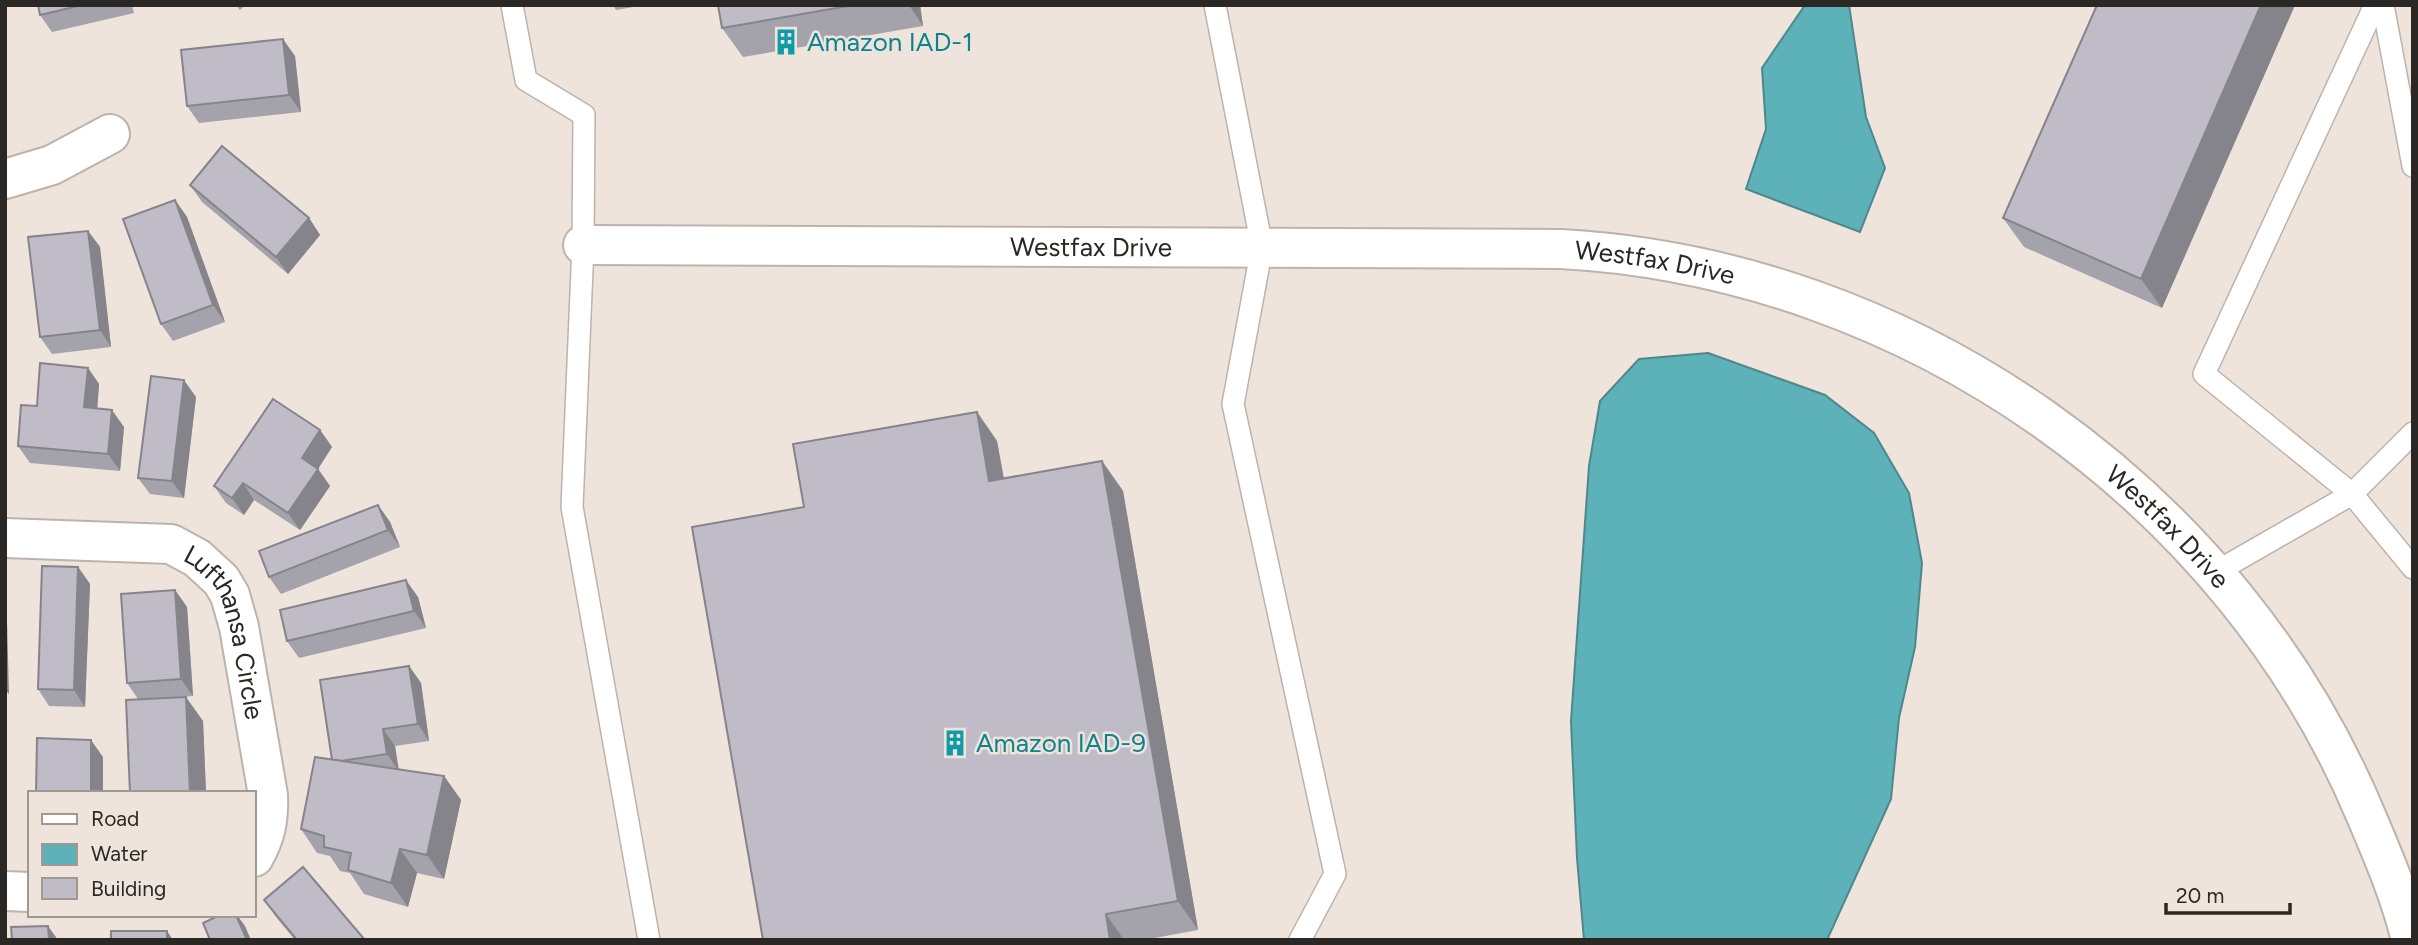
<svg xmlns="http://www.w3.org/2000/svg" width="2418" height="945" font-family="Figtree,sans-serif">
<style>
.water{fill:#5db1b8;stroke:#4e888c;stroke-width:2}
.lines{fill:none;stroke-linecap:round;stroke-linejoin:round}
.service-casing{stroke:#bdb3ab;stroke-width:24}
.minor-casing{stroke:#bdb3ab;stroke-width:42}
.service{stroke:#fff;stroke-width:21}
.minor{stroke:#fff;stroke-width:38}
.wall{fill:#a4a2ab}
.shaded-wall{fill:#86848b}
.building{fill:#bfbcc7;stroke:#86848b;stroke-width:2}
.labels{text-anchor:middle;stroke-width:5;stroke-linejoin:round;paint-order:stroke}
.culture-label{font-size:26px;fill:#0d838f;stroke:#efe4dc;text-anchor:start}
.street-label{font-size:26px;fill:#2b2724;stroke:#efe4dc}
</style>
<rect width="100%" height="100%" fill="#efe4dc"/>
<g class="water">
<path d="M1805 5H1849L1866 117 1885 168 1860 232 1746 189 1766 129 1762 68Z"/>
<path d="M1708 353 1825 395 1874 433 1909 493 1922 563 1915 647 1899 718 1891 799 1827 940H1584L1577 858 1571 721 1589 466 1600 401 1639 359Z"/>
</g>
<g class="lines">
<g class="service-casing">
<g id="service">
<path d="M512 5 526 80 584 115 583 245 572 507 649 940"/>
<path d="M1215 5 1262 247 1233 404 1335 874 1300 940"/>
<path d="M2375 5 2204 374 2352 494 2413 433"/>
<path d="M2383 5 2413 166"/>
<path d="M2216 572 2352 494 2413 568"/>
</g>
</g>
<g class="minor-casing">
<g id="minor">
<path d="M5 179 52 165 110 134"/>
<path id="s1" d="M583 245 1561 249C1909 268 2233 495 2367 818 2384 858 2401 898 2411 940"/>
<path id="s2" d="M5 538 171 544 197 558 221 580 230 595 239 627 268 795C269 819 266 836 254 857"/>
<path d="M5 891 30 892"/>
</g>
</g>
<use href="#service" class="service"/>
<use href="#minor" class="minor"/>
</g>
<g class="wall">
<path d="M38 5H132L134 13 52 32 40 15Z"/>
<path d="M236 5H245L240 10Z"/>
<path d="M613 5H645L616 10Z"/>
<path d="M718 5H920L923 26 743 57 722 28Z"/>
<path d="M2097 5H2295L2162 308 2024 247 2003 218Z"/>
<path d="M295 56 301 112 199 123 187 106Z"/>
<path d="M190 185 309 218 320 235 288 274 202 202Z"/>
<path d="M175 200 187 217 225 322 173 341 161 324Z"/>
<path d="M88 231 100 247 111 347 52 354 40 337Z"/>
<path d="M88 368 99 384 97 409 124 427 120 471 30 463 18 446 37 406Z"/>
<path d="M196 397 184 498 150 494 138 478Z"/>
<path d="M977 412 997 441 1004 478 1102 461 1123 491 1198 930 1144 940H763L804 507Z"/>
<path d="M320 430 332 447 318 469 330 486 300 530 254 500 244 515 226 503 214 486Z"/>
<path d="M378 505 390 522 400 547 281 594 269 577Z"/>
<path d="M78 567 90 584 85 707 49 706 38 689Z"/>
<path d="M175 590 187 607 193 696 156 699 203 721 206 793H130L138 699 127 683Z"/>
<path d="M418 597 426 628 299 658 287 641Z"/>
<path d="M409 666 421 683 429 741 395 746 398 770 444 776 461 800 444 879 417 873 408 907 364 894 350 873 340 871 330 856 317 853 301 829 332 760Z"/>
<path d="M264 900 365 940H295L276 917Z"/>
</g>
<g class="shaded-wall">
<path d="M909 5H920L923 26Z"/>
<path d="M2261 5H2295L2162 308 2141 279Z"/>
<path d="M283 39 295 56 301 112 289 95Z"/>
<path d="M175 200 187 217 225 322 213 305Z"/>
<path d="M309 218 320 235 288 274 276 257Z"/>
<path d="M88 231 100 247 111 347 100 330Z"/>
<path d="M5 252 6 253 7 333 5 331Z"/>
<path d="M88 368 99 384 96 424 84 407Z"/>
<path d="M184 380 196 397 184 498 172 481Z"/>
<path d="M112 410 124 427 120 471 108 454Z"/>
<path d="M977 412 997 441 1009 510 989 481Z"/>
<path d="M320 430 332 447 314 475 302 458Z"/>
<path d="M1102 461 1123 491 1198 930 1178 901Z"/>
<path d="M318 469 330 486 300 530 288 513Z"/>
<path d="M243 483 254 500 244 515 232 498Z"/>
<path d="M378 505 390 522 400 547 388 530Z"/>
<path d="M78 567 90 584 85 707 74 690Z"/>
<path d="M406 580 418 597 426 628 414 611Z"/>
<path d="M5 583 6 584 9 694 5 690Z"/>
<path d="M175 590 187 607 193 696 181 679Z"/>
<path d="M409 666 421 683 429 741 418 724Z"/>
<path d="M186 697 203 721 206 793H190Z"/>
<path d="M383 729 395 746 399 771 387 754Z"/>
<path d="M91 740 103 757V793H91Z"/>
<path d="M444 776 461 800 444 879 427 855Z"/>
<path d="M400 849 417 873 408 907 391 883Z"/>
<path d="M1106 914 1124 940H1110Z"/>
<path d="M236 915H237L245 926 251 940H247Z"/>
<path d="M48 926 58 940H49Z"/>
<path d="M167 931 173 940H167Z"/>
</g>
<g class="building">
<path d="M38 5H82L40 15Z"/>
<path d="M718 5H854L722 28Z"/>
<path d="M2097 5H2261L2141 279 2003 218Z"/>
<path d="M283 39 289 95 187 106 181 50Z"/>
<path d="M222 146 309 218 276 257 190 185Z"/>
<path d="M175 200 213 305 161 324 123 219Z"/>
<path d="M88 231 100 330 40 337 28 237Z"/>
<path d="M40 363 88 368 84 407 112 410 108 454 18 446 21 405 37 406Z"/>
<path d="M151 376 184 380 172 481 138 478Z"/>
<path d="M273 399 320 430 302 458 318 469 288 513 243 483 232 498 214 486Z"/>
<path d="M977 412 989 481 1102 461 1178 901 1106 914 1110 940H763L692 527 804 507 793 444Z"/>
<path d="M378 505 388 530 269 577 259 551Z"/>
<path d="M42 566 78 567 74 690 38 689Z"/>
<path d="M406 580 414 611 287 641 280 610Z"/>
<path d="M175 590 181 679 127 683 121 594Z"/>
<path d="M409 666 418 724 383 729 387 754 341 761 332 760 320 680Z"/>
<path d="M186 697 190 793H130L126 700Z"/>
<path d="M37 738 91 740V793H36Z"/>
<path d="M315 757 444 776 427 855 400 849 391 883 348 870 351 853 324 847V836L301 829Z"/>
<path d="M303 867 365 940H297L264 900Z"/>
<path d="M220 915H236L247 940H210L203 923Z"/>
<path d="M48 926 49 940H12L11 927Z"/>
<rect x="111" y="931" width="56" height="9"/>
</g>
<defs>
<g id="building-bare" transform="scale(2.1)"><path d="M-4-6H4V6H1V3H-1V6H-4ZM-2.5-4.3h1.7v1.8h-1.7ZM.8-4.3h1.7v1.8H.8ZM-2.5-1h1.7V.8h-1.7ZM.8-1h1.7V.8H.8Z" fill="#0f9aa8" stroke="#efe4dc" stroke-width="2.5" paint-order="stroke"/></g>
</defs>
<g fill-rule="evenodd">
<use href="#building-bare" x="786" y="42"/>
<use href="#building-bare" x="955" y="743"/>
</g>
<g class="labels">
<g class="culture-label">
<text x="807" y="51">Amazon IAD-1</text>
<text x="976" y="752">Amazon IAD-9</text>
</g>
<g class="street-label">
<text dy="9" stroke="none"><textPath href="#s1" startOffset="508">Westfax Drive</textPath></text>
<text dy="9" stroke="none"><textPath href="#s1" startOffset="1073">Westfax Drive</textPath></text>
<text dy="9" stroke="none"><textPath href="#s1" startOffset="1661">Westfax Drive</textPath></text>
<text dy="9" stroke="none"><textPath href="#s2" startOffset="278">Lufthansa Circle</textPath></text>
</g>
</g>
<rect width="2418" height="945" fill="none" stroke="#2b2724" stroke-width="14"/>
<rect x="28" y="791" width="228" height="126" fill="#efe4dc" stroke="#a19892" stroke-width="2"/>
<rect x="42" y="814" width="35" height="10" fill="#ffffff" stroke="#a19892" stroke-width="2"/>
<text x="91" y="826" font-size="21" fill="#2b2724">Road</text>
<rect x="42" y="844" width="35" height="21" fill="#5db1b8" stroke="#a19892" stroke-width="2"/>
<text x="91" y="861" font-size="21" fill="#2b2724">Water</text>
<rect x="42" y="878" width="35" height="21" fill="#bfbcc7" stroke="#a19892" stroke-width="2"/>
<text x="91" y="896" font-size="21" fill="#2b2724">Building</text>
<path d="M2166 903v10h124v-10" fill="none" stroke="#2b2724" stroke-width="3.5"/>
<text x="2176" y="903" font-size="21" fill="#2b2724" stroke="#efe4dc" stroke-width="5" paint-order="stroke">20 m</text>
</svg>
